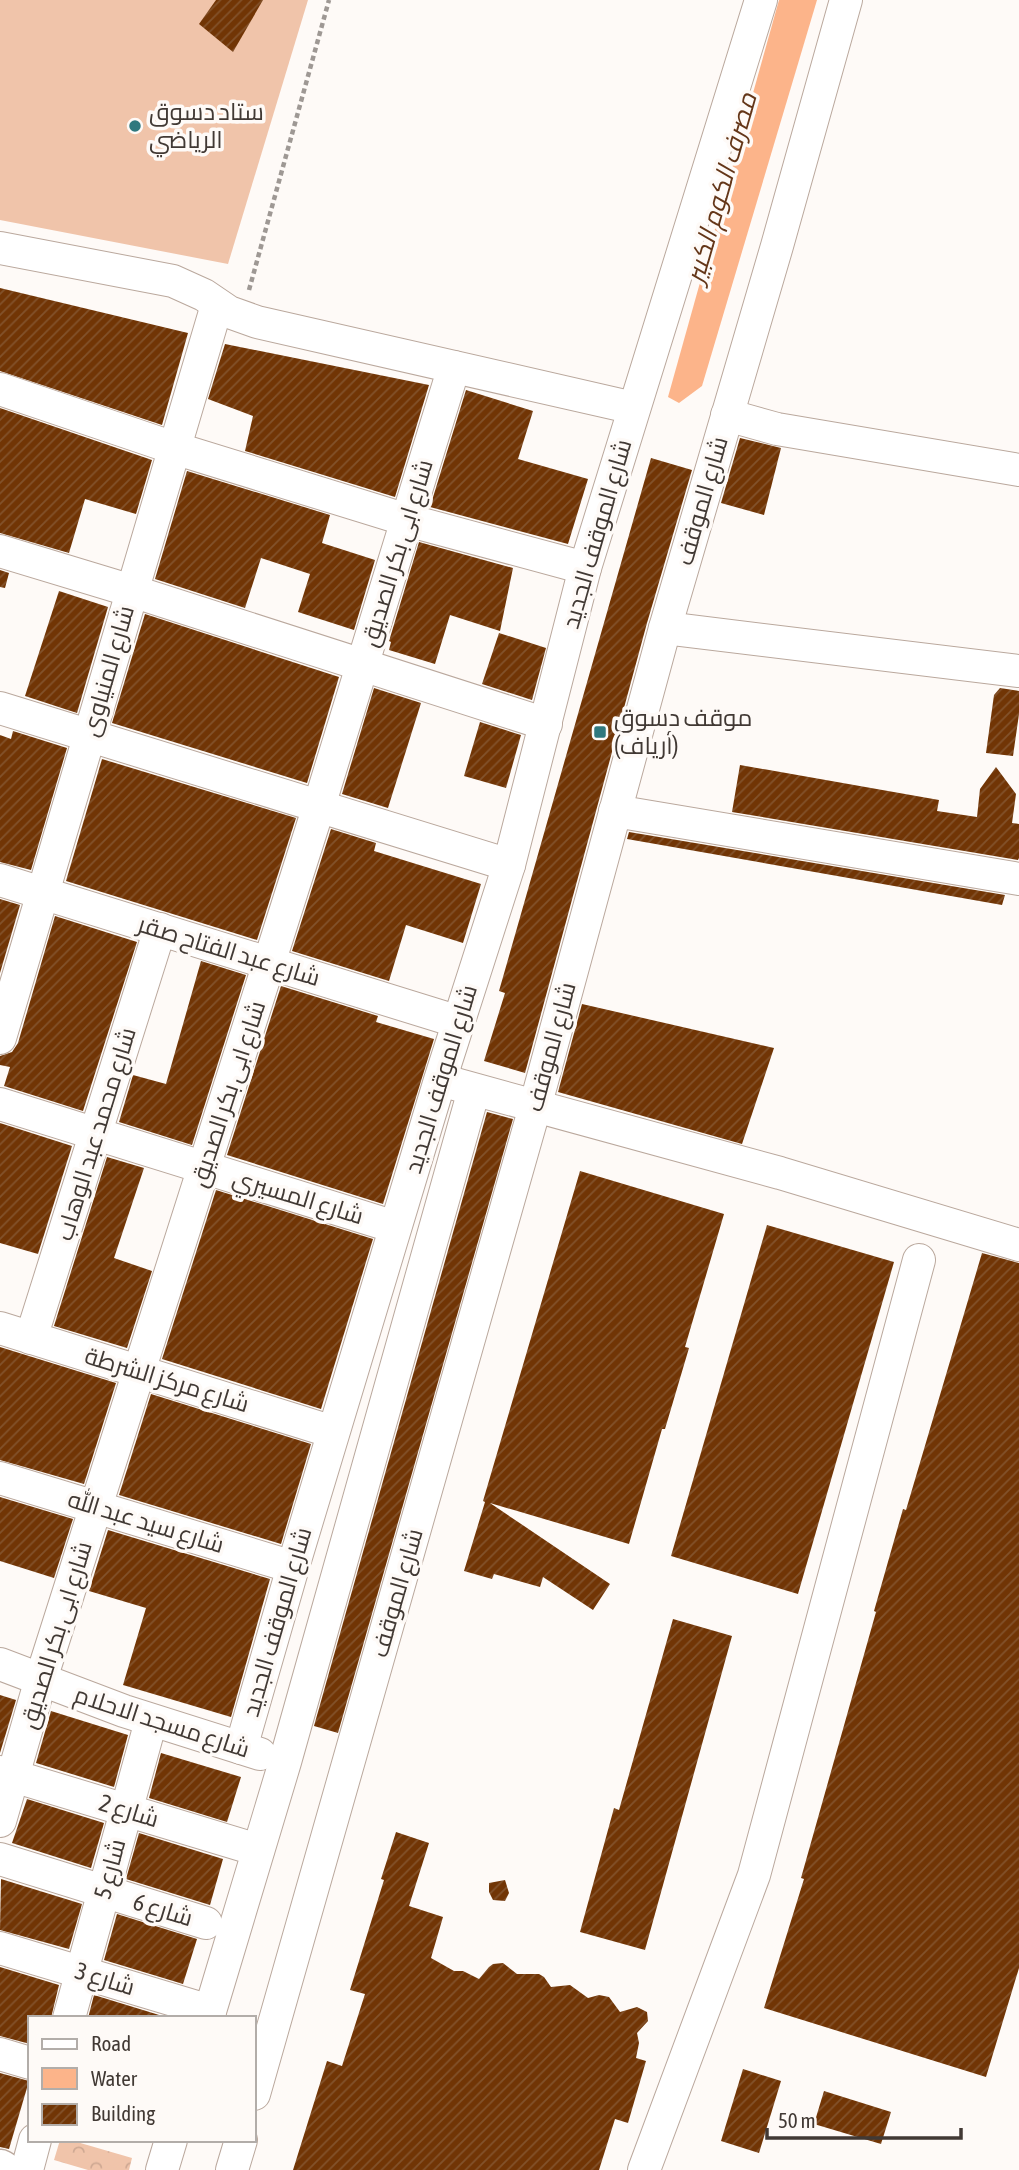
<svg xmlns="http://www.w3.org/2000/svg" width="1019" height="2170" font-family="'Asap Condensed',Cairo,sans-serif">
<style>
.park{fill:url(#park-crowns)}
.garden{fill:#f0c4aa}
.water{fill:#fcb48a}
.building{fill:url(#building-hatch)}
.lines{fill:none;stroke-linecap:round;stroke-linejoin:round}
.minor-casing{stroke:#baa89d;stroke-width:34}
.major-casing{stroke:#baa89d;stroke-width:41}
.path{stroke:#9e9894;stroke-width:4.5;stroke-dasharray:5 3.5;stroke-linecap:butt}
.minor{stroke:#fff;stroke-width:32}
.major{stroke:#fff;stroke-width:38}
.poi-dot{fill:#2f787e;stroke:#fefaf7;stroke-width:2.5}
.labels{text-anchor:middle;stroke-width:7;stroke-linejoin:round;paint-order:stroke}
.poi-label{font-size:24px;fill:#413934;stroke:#fefaf7;text-anchor:start}
.street-label{font-size:24px;fill:#413934;stroke:#fefaf7}
.water-label{font-size:26px;font-style:italic;fill:#643618;stroke:#fefaf7}
</style>
<defs>
<pattern id="park-crowns" width="20" height="18" patternUnits="userSpaceOnUse" patternTransform="scale(1.75)"><rect width="20" height="18" fill="#f0c4aa"/><path d="M2 6a3 3 0 1 1 6 0M12 15a3 3 0 1 1 6 0" fill="none" stroke="#cfa993"/></pattern>
<pattern id="building-hatch" width="6" height="6" patternUnits="userSpaceOnUse" patternTransform="scale(1.75)"><rect width="6" height="6" fill="#713505"/><path d="M-1 1l2-2M0 6l6-6M5 7l2-2" fill="none" stroke="#82522b"/></pattern>
</defs>
<rect width="100%" height="100%" fill="#fefaf7"/>
<path class="park" d="M60 2140H70L132 2158 129 2170H88L54 2160Z"/>
<path class="garden" d="M0 0H308L228 264 0 220Z"/>
<path class="water" d="M779 0H817L702 386 679 403 668 397Z"/>
<g class="building">
<path d="M216 0H263L233 52 199 24Z"/>
<path d="M0 288 188 333 162 425 0 371Z"/>
<path d="M225 344 429 385 395 497 245 451 253 416 208 399Z"/>
<path d="M466 390 533 411 518 459 588 479 568 544 430 507Z"/>
<path d="M0 408 152 460 136 514 85 499 69 553 0 533Z"/>
<path d="M740 438 781 448 764 515 721 503Z"/>
<path d="M651 458 692 470 647 623 525 1073 484 1061 505 993 499 991Z"/>
<path d="M187 471 330 515 322 543 375 560 354 630 298 612 310 574 261 558 245 608 155 579Z"/>
<path d="M419 542 513 568 500 631 450 615 435 664 389 650 391 642 389 641Z"/>
<path d="M0 570 9 573 5 588 0 587Z"/>
<path d="M59 591 108 607 77 713 25 696Z"/>
<path d="M145 614 339 677 307 783 112 723Z"/>
<path d="M499 633 546 648 532 700 482 684Z"/>
<path d="M374 688 421 703 388 808 342 794Z"/>
<path d="M1000 688 1019 691V714L1013 756 986 753 994 695Z"/>
<path d="M480 722 521 735 506 788 464 776Z"/>
<path d="M13 731 67 748 31 870 0 862V735L11 739Z"/>
<path d="M102 759 296 818 257 940 66 881Z"/>
<path d="M740 765 939 800 937 811 977 817 980 789 996 767 1016 794 1012 823 1019 824V858L1018 860 732 812Z"/>
<path d="M331 829 376 843 374 851 481 884 463 943 406 925 389 981 292 951Z"/>
<path d="M629 832 1005 895 1002 905 627 839Z"/>
<path d="M0 899 20 905 0 973Z"/>
<path d="M55 916 137 942 83 1111 4 1086 10 1067 0 1065V1056L12 1052 18 1043Z"/>
<path d="M201 961 246 975 192 1145 119 1122 133 1075 166 1084Z"/>
<path d="M281 986 378 1016 376 1022 434 1039 383 1204 227 1155Z"/>
<path d="M582 1004 774 1048 742 1144 558 1092Z"/>
<path d="M487 1112 513 1119 338 1733 314 1726Z"/>
<path d="M0 1123 72 1146 38 1254 0 1243Z"/>
<path d="M107 1157 144 1168 114 1258 152 1271 127 1348 54 1326Z"/>
<path d="M580 1171 724 1214 685 1347 689 1348 665 1429H662L629 1544 490 1503 610 1584 593 1610 543 1577 540 1587 494 1574 492 1579 464 1571 485 1502 483 1501Z"/>
<path d="M216 1190 373 1239 321 1409 162 1359Z"/>
<path d="M767 1225 894 1262 798 1594 671 1556Z"/>
<path d="M982 1253 1019 1263V1968L986 2077 764 2008 804 1879 801 1878 876 1612 874 1611 903 1509 906 1510Z"/>
<path d="M0 1347 116 1383 84 1484 0 1460Z"/>
<path d="M151 1394 311 1444 281 1544 119 1495Z"/>
<path d="M0 1497 73 1519 54 1578 0 1561Z"/>
<path d="M108 1530 270 1579 231 1717 123 1685 146 1608 89 1591Z"/>
<path d="M673 1619 732 1636 645 1950 580 1932 614 1808 619 1810Z"/>
<path d="M0 1695 16 1700 0 1753Z"/>
<path d="M51 1711 128 1735 114 1787 36 1763Z"/>
<path d="M161 1753 241 1777 227 1822 149 1798Z"/>
<path d="M27 1799 104 1823 91 1868 12 1843Z"/>
<path d="M396 1832 429 1843 409 1906 443 1917 431 1958 454 1971H463L479 1979 489 1967 493 1964 503 1963 517 1974H539L544 1977 551 1987 570 1985 588 1998 599 1995 609 1997 620 2012 637 2007 647 2012 648 2021 637 2033 639 2043 636 2058 646 2061 628 2123 615 2119 599 2170H293L327 2061 342 2066 365 1994 350 1990 384 1880 381 1879Z"/>
<path d="M139 1833 223 1859 210 1905 126 1879Z"/>
<path d="M1 1879 82 1904 69 1949 0 1930Z"/>
<path d="M505 1880 509 1893 505 1901 493 1900 489 1892V1883Z"/>
<path d="M117 1914 197 1939 183 1984 104 1960Z"/>
<path d="M0 1967 59 1985 51 2018H30V2044L0 2036Z"/>
<path d="M94 1995 169 2018H88Z"/>
<path d="M743 2069 781 2081 759 2153 721 2141Z"/>
<path d="M0 2073 29 2081 9 2149 0 2147Z"/>
<path d="M824 2091 891 2112 881 2144 814 2124Z"/>
</g>
<g class="lines">
<g class="minor-casing">
<g id="minor">
<path d="M0 248 173 281 204 295 229 312 257 322 634 408"/>
<path d="M0 389 174 448 407 520 585 568"/>
<path d="M727 415 777 429 1019 470"/>
<path d="M0 551 132 591 546 724"/>
<path d="M665 628 1019 671"/>
<path d="M0 708 509 865"/>
<path d="M615 811 1019 879"/>
<path d="M0 880 459 1022"/>
<path d="M0 1038 217 305"/>
<path d="M455 1084 780 1173 1019 1245"/>
<path d="M0 1104 395 1227"/>
<path d="M0 1328 333 1432"/>
<path d="M31 1338 160 929"/>
<path d="M0 1478 293 1567"/>
<path d="M0 1664 124 1711 260 1754"/>
<path d="M241 1748 293 1567 440 1080 509 865 585 568 761 0"/>
<path d="M0 1772 258 1850"/>
<path d="M0 1821 41 1679 319 806 454 367"/>
<path d="M0 1859 206 1923"/>
<path d="M0 1948 210 2011"/>
<path d="M69 2018 151 1721"/>
<path d="M208 2018 285 1762 474 1090"/>
<path d="M0 2054 30 2063"/>
<path d="M254 2094 535 1107 665 628 777 246 846 0"/>
<path d="M27 2170 35 2140"/>
<path d="M162 2170 171 2140"/>
<path d="M232 2170 241 2140"/>
<path d="M644 2170 754 1875 919 1260"/>
</g>
</g>
<g class="major-casing">
<path id="major" d="M0 2169 2 2170"/>
</g>
<path class="path" d="M249 290 329 0"/>
<use href="#minor" class="minor"/>
<use href="#major" class="major"/>
</g>
<g class="poi-dot">
<circle cx="135" cy="126" r="7"/>
<rect x="593" y="725" width="14" height="14" rx="3.5"/>
</g>
<g class="labels">
<g class="poi-label">
<text x="149" y="120">ستاد دسوق<tspan x="149" dy="28">الرياضي</tspan></text>
<text x="614" y="726">موقف دسوق<tspan x="614" dy="28">(أرياف)</tspan></text>
</g>
<g class="street-label">
<text transform="translate(702 501) rotate(-74)" y="8">شارع الموقف</text>
<text transform="translate(597 534) rotate(-74)" y="8">شارع الموقف الجديد</text>
<text transform="translate(397 553) rotate(-73)" y="8">شارع ابى بكر الصديق</text>
<text transform="translate(108 671) rotate(-74)" y="8">شارع المنياوى</text>
<text transform="translate(229 951) rotate(17)" y="8">شارع عبد الفتاح صقر</text>
<text transform="translate(551 1047) rotate(-75)" y="8">شارع الموقف</text>
<text transform="translate(441 1079) rotate(-73)" y="8">شارع الموقف الجديد</text>
<text transform="translate(228 1094) rotate(-72)" y="8">شارع ابى بكر الصديق</text>
<text transform="translate(96 1134) rotate(-73)" y="8">شارع محمد عبد الوهاب</text>
<text transform="translate(298 1197) rotate(17)" y="8">شارع المسيري</text>
<text transform="translate(167 1380) rotate(17)" y="8">شارع مركز الشرطة</text>
<text transform="translate(146 1522) rotate(17)" y="8">شارع سيد عبد الله</text>
<text transform="translate(397 1593) rotate(-74)" y="8">شارع الموقف</text>
<text transform="translate(277 1622) rotate(-74)" y="8">شارع الموقف الجديد</text>
<text transform="translate(56 1635) rotate(-73)" y="8">شارع ابى بكر الصديق</text>
<text transform="translate(162 1722) rotate(18)" y="8">شارع مسجد الاحلام</text>
<text transform="translate(129 1811) rotate(17)" y="8">شارع 2</text>
<text transform="translate(110 1869) rotate(-75)" y="8">شارع 5</text>
<text transform="translate(163 1910) rotate(17)" y="8">شارع 6</text>
<text transform="translate(105 1979) rotate(17)" y="8">شارع 3</text>
</g>
<g class="water-label">
<text transform="translate(721 188) rotate(-74)" y="9">مصرف الكوم الكبير</text>
</g>
</g>
<rect x="28" y="2016" width="228" height="126" fill="#fefaf7" stroke="#b2ada9" stroke-width="2"/>
<rect x="42" y="2039" width="35" height="10" fill="#ffffff" stroke="#b2ada9" stroke-width="2"/>
<text x="91" y="2051" font-size="21" fill="#413934">Road</text>
<rect x="42" y="2068" width="35" height="21" fill="#fcb48a" stroke="#b2ada9" stroke-width="2"/>
<text x="91" y="2086" font-size="21" fill="#413934">Water</text>
<rect x="42" y="2104" width="35" height="21" fill="url(#building-hatch)" stroke="#b2ada9" stroke-width="2"/>
<text x="91" y="2121" font-size="21" fill="#413934">Building</text>
<path d="M767 2128v10h194v-10" fill="none" stroke="#413934" stroke-width="3.5"/>
<text x="778" y="2128" font-size="21" fill="#413934" stroke="#fefaf7" stroke-width="5" paint-order="stroke">50 m</text>
</svg>
